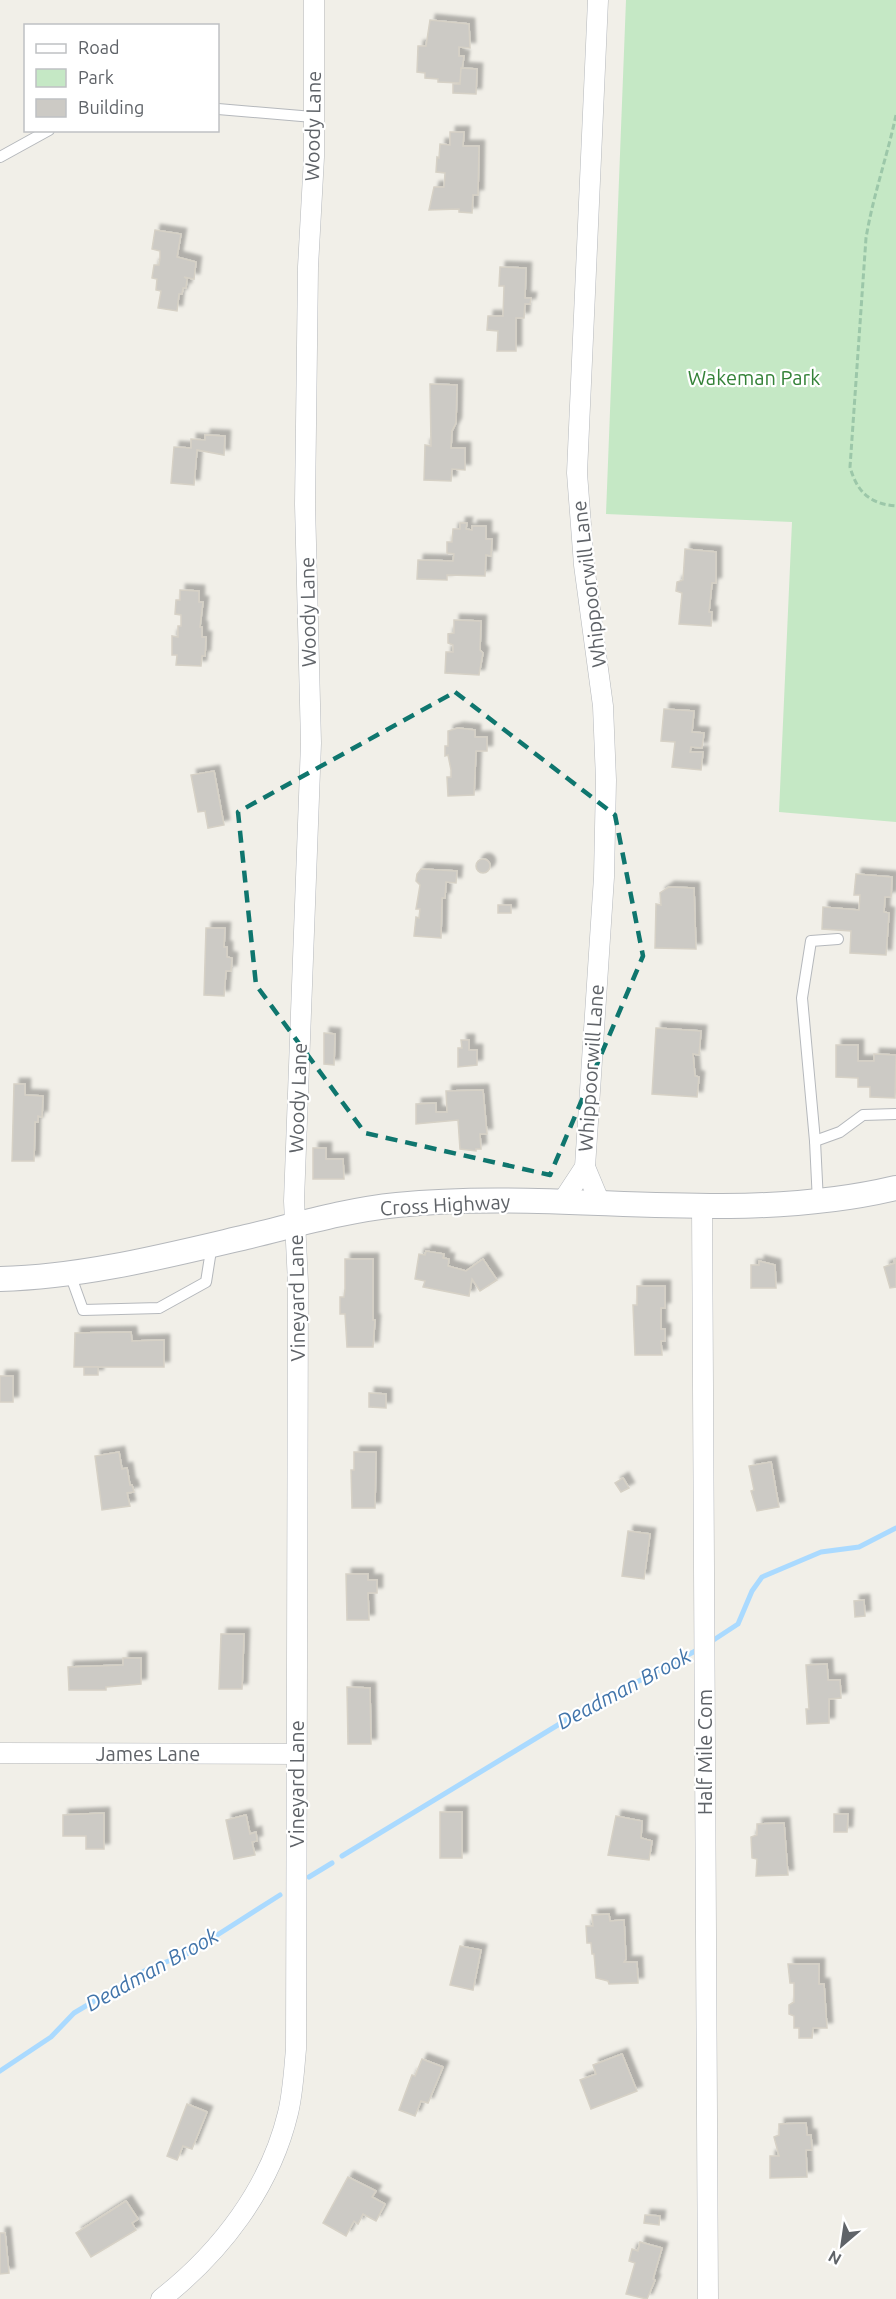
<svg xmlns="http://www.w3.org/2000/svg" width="896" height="2299" font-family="Ubuntu,sans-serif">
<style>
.green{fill:#c5e8c5}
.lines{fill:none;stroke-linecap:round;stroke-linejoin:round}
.stream{stroke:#aadaff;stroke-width:5}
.building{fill:#cccac5;stroke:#d6d1c6;stroke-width:1.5;filter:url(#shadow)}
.service-casing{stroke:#b5b8bc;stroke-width:12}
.minor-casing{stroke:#b5b8bc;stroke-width:21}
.tertiary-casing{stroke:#b5b8bc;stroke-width:26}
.path{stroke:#9cc7a9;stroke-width:3;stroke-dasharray:6 3;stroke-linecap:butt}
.service{stroke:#fff;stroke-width:10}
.minor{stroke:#fff;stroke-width:20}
.tertiary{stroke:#fff;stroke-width:24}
.marked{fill:none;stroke:#0f766e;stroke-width:4.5;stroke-dasharray:12 8;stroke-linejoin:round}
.labels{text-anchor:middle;stroke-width:4.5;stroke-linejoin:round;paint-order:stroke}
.street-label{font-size:20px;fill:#5f6368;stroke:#fff}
.park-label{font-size:20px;fill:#348238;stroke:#fff}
.water-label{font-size:21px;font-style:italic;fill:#4174aa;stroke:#fff}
</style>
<defs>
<filter id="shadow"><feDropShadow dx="5.5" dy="-5.5" stdDeviation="1.5" flood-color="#0004"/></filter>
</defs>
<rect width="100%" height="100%" fill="#f1efe8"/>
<path class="green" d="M626 0H896V822L779 812 792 522 606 514Z"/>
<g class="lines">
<g class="stream">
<path d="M709 1643 738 1624 752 1591 762 1577 821 1552 859 1547 896 1528"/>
<path d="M342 1856 571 1717 699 1649"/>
<path d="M309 1877 332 1863"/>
<path d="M0 2071 51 2037 74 2013 148 1969 189 1953 280 1895"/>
</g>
</g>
<g class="building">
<path d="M430 20 469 24 470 48 459 47V56H464L460 83 438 82V79L425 78V73L417 72 418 46H426Z"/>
<path d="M461 68 477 69 476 94 453 93V84H460Z"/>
<path d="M450 132H464L463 146H479L478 195H473L472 213 459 212V209L429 210 434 187H444L445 173 436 172 437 157 439 158 440 144 450 145Z"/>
<path d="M155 230 181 234 177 257 196 262 194 279 184 277 187 279 186 288H183L182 294H179L177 311 158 308 161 291 156 290 157 279 152 278 154 265H159L160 258V251L152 249Z"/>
<path d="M500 267 526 268 525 298H531L530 304H525L524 318H516V351H497L498 331 487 330 488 316H503L504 286H499Z"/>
<path d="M430 384 457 385 456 423 452 431 451 448H465V470L452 469 451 481 424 480 425 445 431 446Z"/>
<path d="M205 435 225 436 224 455 197 450 194 485 171 483 174 447 191 448V439L205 440Z"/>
<path d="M460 523H467L466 529 472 530V526H486V539H492L491 556 486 555 485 576 447 575V580L417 579 418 560 453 561 454 554 447 553V542H452L453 529H460Z"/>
<path d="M685 549 716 552V583H712L709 612H712L711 626 679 624 682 593 676 591 677 582 683 580Z"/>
<path d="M180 590 199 591V602H203L200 627H202V637H206L205 656H202L201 666 176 665 177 655H172V636L178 637V626H181V615L175 614 176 600H180Z"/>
<path d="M454 620 481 621 480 650 483 653 479 675 445 673 446 652H453V645L448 643V634L454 633Z"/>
<path d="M664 709 694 711 692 732 704 733 702 748 691 747 690 752H703L701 770 672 767 675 742 661 741Z"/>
<path d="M458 728 475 730V737H487V751H476L474 795 448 796 447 777H451V770L448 755 445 756V746H448V731Z"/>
<path d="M214 771 224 825 208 828 205 811 198 812 191 775Z"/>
<circle cx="483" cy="866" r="7"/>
<path d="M421 869 457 871 456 883 446 882 445 898H442L441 938 414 936 416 917 419 918 420 909H416L420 885 416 881 417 874Z"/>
<path d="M856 874 892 877 891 897H885L884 912 889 913 886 955 850 953 851 931 822 929 823 907 859 910 860 895H854Z"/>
<path d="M669 887 694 888 696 949 655 948 656 904 661 905 660 893Z"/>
<rect x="498" y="905" width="13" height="8"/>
<path d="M206 928H225L224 947H227V957L232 958 231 971H226L224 996 204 995Z"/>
<path d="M656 1028 701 1031 699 1055 693 1054 695 1076 699 1077 697 1097 652 1094Z"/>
<path d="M324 1033 335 1034 334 1065 324 1064Z"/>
<path d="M461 1040H469V1050H477V1065L458 1067V1048H462Z"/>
<path d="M836 1045H858V1061H874V1054L896 1055 895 1098 870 1097V1087H858V1078L836 1077Z"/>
<path d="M14 1084H25V1095L43 1096 42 1117 38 1116V1122H35L34 1161H12Z"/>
<path d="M483 1090 487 1134H480L481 1149H476V1151L460 1149 458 1120 416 1124V1104L436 1103V1112H447L446 1091Z"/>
<path d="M313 1148H326V1159H343L344 1179H313Z"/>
<path d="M426 1251 444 1254 443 1258 449 1259 448 1266 466 1271 483 1259 497 1280 480 1291 472 1279 469 1296 423 1287 425 1281 415 1279 419 1254 425 1255Z"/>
<path d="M345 1259H373V1320H375L373 1347H347L345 1314H340V1297H344L345 1289Z"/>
<path d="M894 1260H896V1287L890 1288 884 1267 895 1263Z"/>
<path d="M759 1261 775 1265 776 1288H751V1265H759Z"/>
<path d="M637 1286H665V1308H661V1329H665V1341H661L662 1355H635L633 1305H637Z"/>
<path d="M131 1332 132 1341 164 1340V1367H74L75 1333Z"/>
<rect x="84" y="1367" width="14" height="8"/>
<rect x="0" y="1376" width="13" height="26"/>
<path d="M369 1393 386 1394V1408L369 1407Z"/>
<path d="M119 1452 122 1469 127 1468 130 1485H132L134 1492 127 1493 130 1506 102 1510 95 1456Z"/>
<path d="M354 1452H376L375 1508H352L351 1470H354Z"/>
<path d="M771 1462 779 1507 757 1511 751 1491 754 1490 749 1466Z"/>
<path d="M623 1478 629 1488 621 1492 615 1483Z"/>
<path d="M628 1531 650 1534 644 1579 622 1576Z"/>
<path d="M346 1574H368V1580H377V1593H368L369 1620H347Z"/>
<path d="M864 1600 865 1616 855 1617 854 1601Z"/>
<path d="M221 1634H244L242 1689H219Z"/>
<path d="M123 1658H141V1684L106 1687V1690H69L68 1667 123 1665Z"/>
<path d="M827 1664 828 1680H840L841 1698 829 1699V1723L807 1724 806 1709H809L806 1665Z"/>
<path d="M347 1687 370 1688 371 1744H348Z"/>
<rect x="440" y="1812" width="22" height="46"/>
<path d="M104 1813V1849H86V1836H63V1815Z"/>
<path d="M834 1814H848L847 1832H834Z"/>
<path d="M246 1815 250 1834 256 1832 257 1841 252 1842 255 1855 234 1859 226 1820Z"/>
<path d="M616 1816 642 1821 641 1838 652 1841 649 1860 608 1855Z"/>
<path d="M784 1823 788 1875 756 1876 757 1859 752 1858 751 1837 757 1835V1824Z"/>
<path d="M609 1914 610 1921 624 1920 626 1959 624 1962H637L638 1983 609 1984 608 1981 596 1978 594 1954H592L591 1943H587L586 1926H593L592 1915Z"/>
<path d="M460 1946 481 1950 473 1990 450 1985Z"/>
<path d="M788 1964H819V1984H824L827 2028H813L812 2038H799V2028H794V2016L789 2014V2005L794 2002V1983H790Z"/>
<path d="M622 2054 637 2091 591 2109 580 2080 596 2074 593 2065Z"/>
<path d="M422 2059 443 2067 428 2103 421 2101 415 2116 399 2110 412 2075 415 2076Z"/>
<path d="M187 2104 207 2112 192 2149 183 2146 177 2160 167 2156Z"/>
<path d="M806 2123 807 2135H811L812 2150H806L807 2177 770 2178V2156H779L774 2137 779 2135V2124Z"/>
<path d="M348 2177 376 2191 372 2197 385 2204 376 2221 363 2214 358 2224 354 2221 346 2236 323 2223Z"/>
<path d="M126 2201 138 2219 132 2223 136 2230 91 2257 76 2233Z"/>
<path d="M645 2215 660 2216 659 2225 644 2223Z"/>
<path d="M0 2233H5L9 2273 0 2274Z"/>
<path d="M640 2242 662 2248 653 2279 655 2280 647 2299 626 2294 635 2263 629 2261 632 2249 638 2251Z"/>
</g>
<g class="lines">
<g class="service-casing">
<g id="service">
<path d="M218 109 313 117"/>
<path d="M0 157 49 130"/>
<path d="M815 1141 802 998 811 941 838 939"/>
<path d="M818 1202 815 1141 840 1132 863 1115 896 1114"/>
<path d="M70 1274 83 1310 159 1308 206 1282 212 1244"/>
</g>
</g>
<g class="minor-casing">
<g id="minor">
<path d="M585 1167 600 1203"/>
<path d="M562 1202 585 1167 604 877 606 780 603 706 584 565 577 473 598 0"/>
<path d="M702 1204 708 2299"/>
<path d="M0 1753 296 1754"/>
<path d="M161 2299C221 2252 270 2188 288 2113 293 2092 294 2070 296 2049L298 1283 294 1201 311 743 305 504 308 267 314 157V0"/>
</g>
</g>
<g class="tertiary-casing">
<path id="tertiary" d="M0 1279C83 1277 165 1256 246 1237 296 1225 346 1210 397 1205 563 1188 733 1227 896 1188"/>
</g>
<path class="path" d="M896 115C887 157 873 196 866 238L850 467C857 492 870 504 896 506"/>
<use href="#service" class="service"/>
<use href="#minor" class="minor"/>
<use href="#tertiary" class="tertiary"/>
</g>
<path class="marked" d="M455 692 615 815 643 956 550 1175 365 1133 256 985 238 812Z"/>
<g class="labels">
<g class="street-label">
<text transform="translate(313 126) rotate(-89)" y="7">Woody Lane</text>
<text transform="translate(589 584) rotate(-97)" y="7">Whippoorwill Lane</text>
<text transform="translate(308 612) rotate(-91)" y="7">Woody Lane</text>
<text transform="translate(591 1068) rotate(-86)" y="7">Whippoorwill Lane</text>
<text transform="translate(298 1098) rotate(-88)" y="7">Woody Lane</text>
<text transform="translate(445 1205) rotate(-3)" y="7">Cross Highway</text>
<text transform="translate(297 1298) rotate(-91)" y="7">Vineyard Lane</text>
<text transform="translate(705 1752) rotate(-90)" y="7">Half Mile Com</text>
<text x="148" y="1761">James Lane</text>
<text transform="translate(297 1784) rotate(-90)" y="7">Vineyard Lane</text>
</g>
<g class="park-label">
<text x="754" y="385">Wakeman Park</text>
</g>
<g class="water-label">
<text transform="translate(624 1689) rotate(-28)" y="7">Deadman Brook</text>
<text transform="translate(152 1970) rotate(-29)" y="7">Deadman Brook</text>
</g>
</g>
<rect x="24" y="24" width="195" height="108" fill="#ffffff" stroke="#bfc1c3" stroke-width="1.5"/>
<rect x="36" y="44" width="30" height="9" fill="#ffffff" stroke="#bfc1c3" stroke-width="1.5"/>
<text x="78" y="54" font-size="18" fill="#5f6368">Road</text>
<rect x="36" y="69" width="30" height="18" fill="#c5e8c5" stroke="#bfc1c3" stroke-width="1.5"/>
<text x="78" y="84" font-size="18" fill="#5f6368">Park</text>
<rect x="36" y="99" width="30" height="18" fill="#cccac5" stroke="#bfc1c3" stroke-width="1.5"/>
<text x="78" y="114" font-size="18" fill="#5f6368">Building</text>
<g transform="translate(842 2245) rotate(209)" stroke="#ffffff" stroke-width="4.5" paint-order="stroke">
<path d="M0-4.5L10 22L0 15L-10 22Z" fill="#5f6368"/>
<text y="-9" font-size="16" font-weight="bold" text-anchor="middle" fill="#5f6368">N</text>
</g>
</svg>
